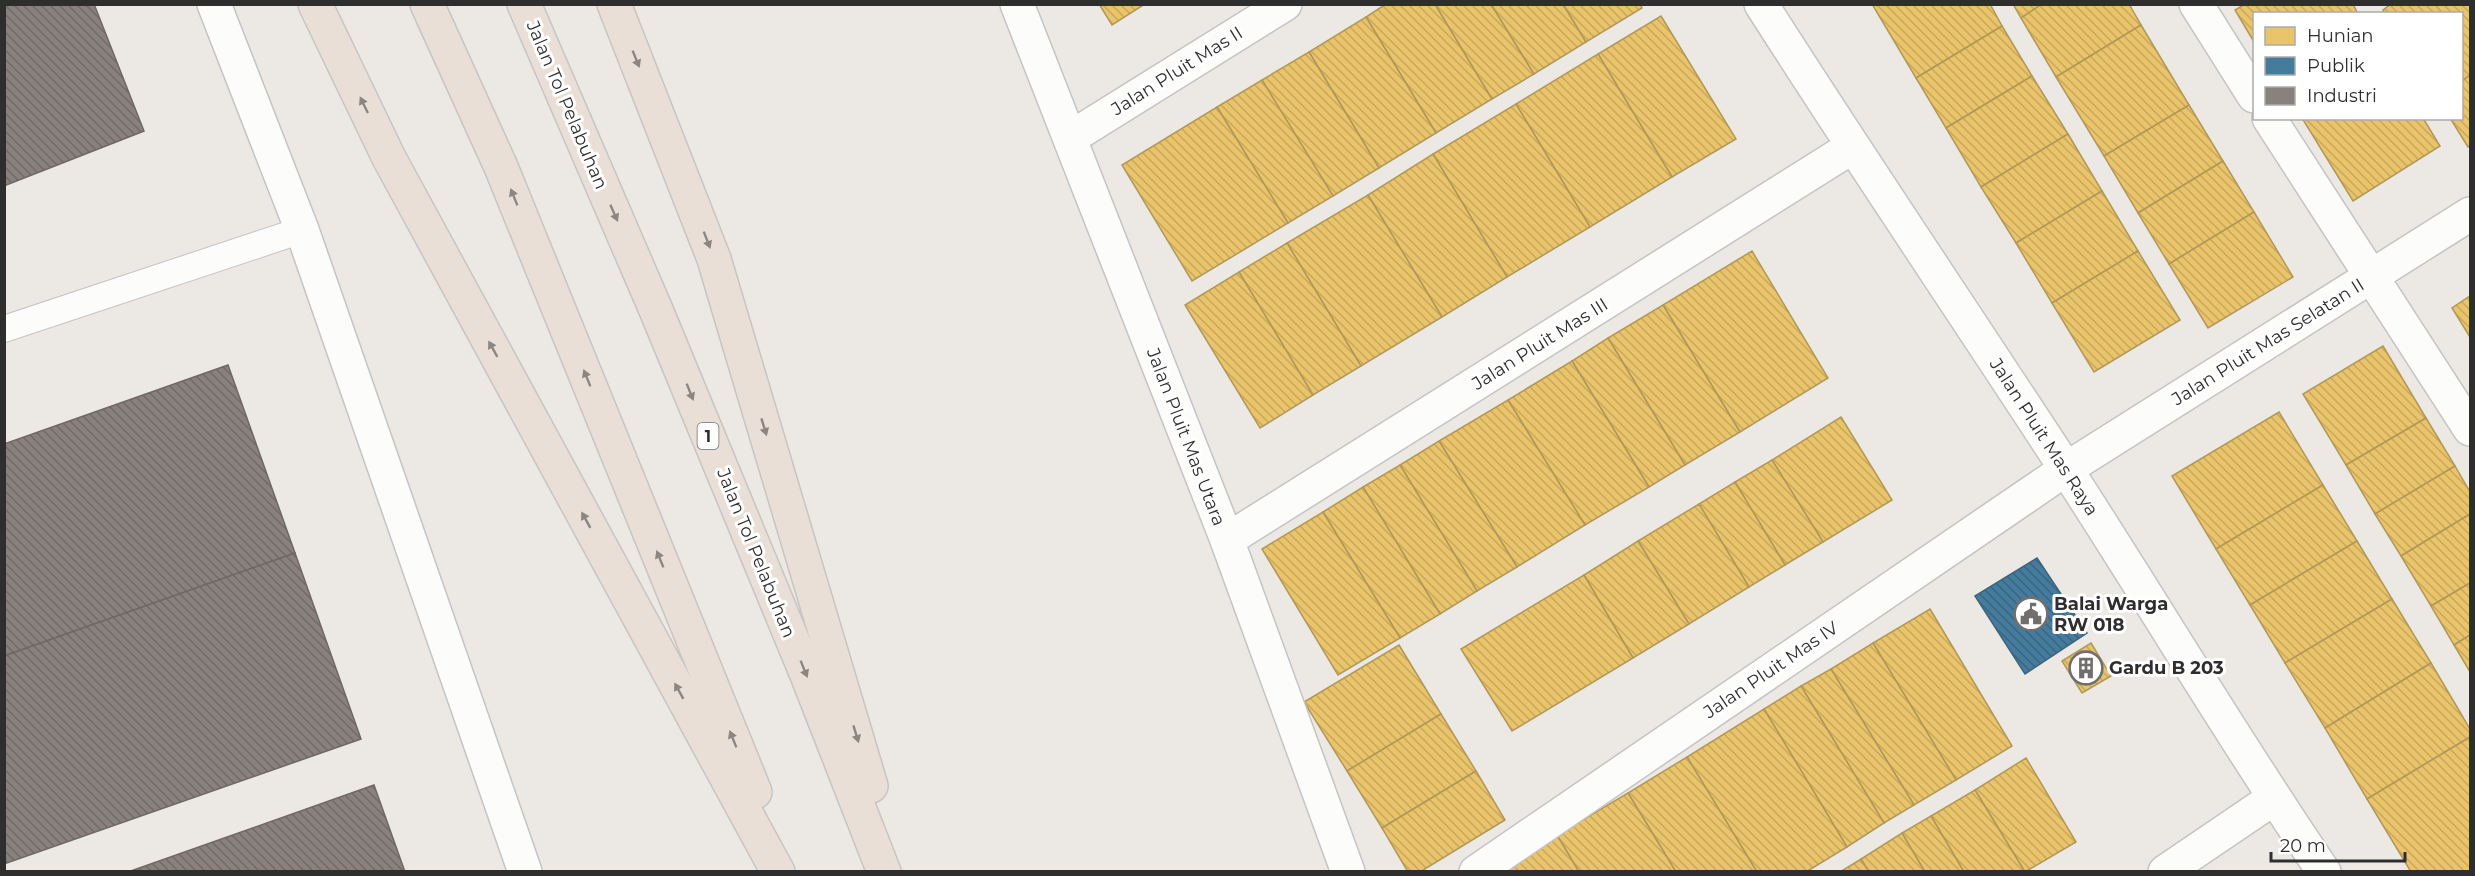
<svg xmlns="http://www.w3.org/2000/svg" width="2475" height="876" font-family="Montserrat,sans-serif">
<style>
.homes{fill:url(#homes-back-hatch);stroke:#b19758;stroke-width:1.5}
.public{fill:url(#public-back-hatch);stroke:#3e647c;stroke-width:1.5}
.industry{fill:url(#industry-back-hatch);stroke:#6e6865;stroke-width:1.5}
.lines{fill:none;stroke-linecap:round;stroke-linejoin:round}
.service-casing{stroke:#c5c4c5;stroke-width:28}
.minor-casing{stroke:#c5c4c5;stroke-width:36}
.motorway-casing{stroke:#c6c5c4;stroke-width:36}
.service{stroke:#fcfcfb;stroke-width:26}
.minor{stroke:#fcfcfb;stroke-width:33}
.motorway{stroke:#eadfd6;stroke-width:33}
.oneway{fill:#8c8682}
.labels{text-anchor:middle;stroke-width:6;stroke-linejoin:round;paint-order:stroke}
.shield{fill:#fff;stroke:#6d6d6d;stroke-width:1.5}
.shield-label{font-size:16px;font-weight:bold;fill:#2e2e2e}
.street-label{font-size:18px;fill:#2e2e2e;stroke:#fff}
.poi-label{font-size:18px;font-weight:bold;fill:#2e2e2e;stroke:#fff;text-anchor:start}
</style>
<defs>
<pattern id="homes-back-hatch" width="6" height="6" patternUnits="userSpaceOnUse" patternTransform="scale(1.5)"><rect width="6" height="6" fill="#e9c46a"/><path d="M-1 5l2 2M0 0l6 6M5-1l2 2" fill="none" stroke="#c8a95c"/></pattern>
<pattern id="public-back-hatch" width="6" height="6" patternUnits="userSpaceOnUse" patternTransform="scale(1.5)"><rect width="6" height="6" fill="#457b9d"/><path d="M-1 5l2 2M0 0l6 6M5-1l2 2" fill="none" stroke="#3a6580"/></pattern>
<pattern id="industry-back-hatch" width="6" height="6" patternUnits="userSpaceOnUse" patternTransform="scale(1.5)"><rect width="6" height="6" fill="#8a817c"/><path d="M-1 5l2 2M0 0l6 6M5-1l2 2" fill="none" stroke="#716a66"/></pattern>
</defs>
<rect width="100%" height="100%" fill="#ece8e4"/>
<g class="homes">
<path d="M1099 4H1145L1112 25Z"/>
<path d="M1386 4H1435L1492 99 1436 133 1366 17Z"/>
<path d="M1435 4H1491L1534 74 1492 99Z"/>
<path d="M1491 4H1563L1586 42 1534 74Z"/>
<path d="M1563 4H1640L1642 8 1586 42Z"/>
<path d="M1872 4H1990L2002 26 1916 78Z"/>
<path d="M2013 4H2042L2021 18Z"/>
<path d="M2042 4H2129L2141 25 2056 77 2021 18Z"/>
<path d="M2245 4H2353L2358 14H2254V42L2235 10Z"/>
<path d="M2391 4H2470V75L2462 81V14H2385L2383 10Z"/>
<path d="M1661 16 1736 139 1672 177 1598 54Z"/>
<path d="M1366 17 1436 133 1379 168 1309 52Z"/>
<path d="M2141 25 2189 105 2104 156 2056 77Z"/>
<path d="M2002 26 2032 76 1946 128 1916 78Z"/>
<path d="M1309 52 1379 168 1333 196 1262 80Z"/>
<path d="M1598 54 1672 177 1590 227 1516 104Z"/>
<path d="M2470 75V146L2468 147 2450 118H2462V81Z"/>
<path d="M2032 76 2068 134 1981 187 1946 128Z"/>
<path d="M1262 80 1333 196 1288 223 1217 107Z"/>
<path d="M1516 104 1590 227 1507 277 1433 154Z"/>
<path d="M2189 105 2223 161 2138 213 2104 156Z"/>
<path d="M1217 107 1288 223 1192 281 1122 165Z"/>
<path d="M2302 118H2423L2440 146 2353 201Z"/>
<path d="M2068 134 2102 191 2016 243 1981 187Z"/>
<path d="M1433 154 1507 277 1442 317 1368 195Z"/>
<path d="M2223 161 2254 212 2169 264 2138 213Z"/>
<path d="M2102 191 2138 251 2052 303 2016 243Z"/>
<path d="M1368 195 1442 317 1361 366 1287 243Z"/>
<path d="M2254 212 2293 277 2208 328 2169 264Z"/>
<path d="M1287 243 1361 366 1313 395 1239 272Z"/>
<path d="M1752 251 1828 378 1740 432 1663 305Z"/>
<path d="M2138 251 2180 320 2094 372 2052 303Z"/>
<path d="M1239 272 1313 395 1260 428 1185 305Z"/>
<path d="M2470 296V337L2452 308Z"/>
<path d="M1663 305 1740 432 1685 465 1608 338Z"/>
<path d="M1608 338 1685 465 1649 487 1572 361Z"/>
<path d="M2383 346 2426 418 2346 465 2303 394Z"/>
<path d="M1572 361 1649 487 1585 525 1508 400Z"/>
<path d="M1508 400 1585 525 1517 567 1439 441Z"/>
<path d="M2279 412 2323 485 2216 549 2172 476Z"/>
<path d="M1841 417 1892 500 1823 542 1772 460Z"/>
<path d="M2426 418 2455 466 2375 514 2346 465Z"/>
<path d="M1439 441 1517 567 1477 591 1400 465Z"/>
<path d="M1772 460 1823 542 1785 565 1735 482Z"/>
<path d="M1400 465 1477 591 1440 614 1363 487Z"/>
<path d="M2455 466 2470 492V514L2401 556 2375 514Z"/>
<path d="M1735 482 1785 565 1749 587 1699 504Z"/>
<path d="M2323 485 2357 541 2250 605 2216 549Z"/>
<path d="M1363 487 1440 614 1400 638 1323 512Z"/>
<path d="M1699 504 1749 587 1689 624 1638 541Z"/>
<path d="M1323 512 1400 638 1338 675 1262 549Z"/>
<path d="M2470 514V583L2431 606 2401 556Z"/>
<path d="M1638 541 1689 624 1633 658 1584 575Z"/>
<path d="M2357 541 2392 599 2285 663 2250 605Z"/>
<path d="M1584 575 1633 658 1512 731 1461 649Z"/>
<path d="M2470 583V635L2454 645 2431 606Z"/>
<path d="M2392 599 2431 663 2325 728 2285 663Z"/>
<path d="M1930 609 2012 746 1956 780 1873 643Z"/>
<path d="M2470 635V672L2454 645Z"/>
<path d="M1873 643 1956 780 1914 805 1831 669Z"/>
<path d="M2091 643 2111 676 2082 693 2062 661Z"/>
<path d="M1399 645 1441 714 1347 771 1304 702Z"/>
<path d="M2431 663 2470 729V737L2367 799 2325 728Z"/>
<path d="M1831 669 1914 805 1884 823 1801 686Z"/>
<path d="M1801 686 1884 823 1847 847 1764 709Z"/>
<path d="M1764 709 1847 847 1806 872H1757L1687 757Z"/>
<path d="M1441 714 1476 771 1382 828 1347 771Z"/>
<path d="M2470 737V872H2411L2367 799Z"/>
<path d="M1687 757 1757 872H1676L1628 793Z"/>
<path d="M2026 758 2076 842 2025 872 1975 790Z"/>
<path d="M1476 771 1505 820 1420 872H1408L1382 828Z"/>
<path d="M1975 790 2025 872H1964L1931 816Z"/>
<path d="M1628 793 1676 872H1579L1557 835Z"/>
<path d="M1931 816 1964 872H1925L1902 833Z"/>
<path d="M1902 833 1925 872H1869L1861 859Z"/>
<path d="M1557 835 1579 872H1498Z"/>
<path d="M1861 859 1869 872H1840Z"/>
</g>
<path class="public" d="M2037 558 2087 633 2025 674 1975 596Z"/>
<g class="industry">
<path d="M4 4H94L144 131 4 186Z"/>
<path d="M228 365 295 553 4 656V444Z"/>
<path d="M295 553 361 739 4 864V656Z"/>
<path d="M374 785 405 872H128Z"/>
</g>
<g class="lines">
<g class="service-casing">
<path id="service" d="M4 329 302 230"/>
</g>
<g class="minor-casing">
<g id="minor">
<path d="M214 4 302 230 525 872"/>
<path d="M1017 4 1227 540 1348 872"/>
<path d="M1761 4C1861 161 1965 314 2066 469 2153 603 2234 740 2324 872"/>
<path d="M2196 4 2254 96"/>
<path d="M2269 118 2470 429"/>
<path d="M1070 138 1285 4"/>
<path d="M1227 540 1852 147"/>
<path d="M1476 872 2066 469 2470 214"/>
<path d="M2165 872 2274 798"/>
</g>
</g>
<g class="motorway-casing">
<g id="motorway">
<path d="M315 4 389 158 778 872"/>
<path d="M427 4 501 167 755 792"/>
<path d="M524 4 656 310 807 675 884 872"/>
<path d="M614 4 714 259 871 786"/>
</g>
</g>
<use href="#service" class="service"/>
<use href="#minor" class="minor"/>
<use href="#motorway" class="motorway"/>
</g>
<defs><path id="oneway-solid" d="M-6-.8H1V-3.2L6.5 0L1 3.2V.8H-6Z" transform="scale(1.5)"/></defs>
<g class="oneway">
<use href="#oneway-solid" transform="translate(636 59) rotate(68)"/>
<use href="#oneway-solid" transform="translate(364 105) rotate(-116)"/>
<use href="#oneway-solid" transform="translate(514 197) rotate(-112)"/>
<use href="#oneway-solid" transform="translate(614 213) rotate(66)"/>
<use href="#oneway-solid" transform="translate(707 240) rotate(69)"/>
<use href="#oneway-solid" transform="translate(493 349) rotate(-119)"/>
<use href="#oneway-solid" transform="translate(587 378) rotate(-112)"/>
<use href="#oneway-solid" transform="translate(690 392) rotate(68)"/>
<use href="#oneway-solid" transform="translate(764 427) rotate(73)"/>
<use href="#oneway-solid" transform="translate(586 520) rotate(-119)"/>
<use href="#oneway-solid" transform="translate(660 559) rotate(-112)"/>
<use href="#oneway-solid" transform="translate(804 669) rotate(68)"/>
<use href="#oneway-solid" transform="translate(679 691) rotate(-119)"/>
<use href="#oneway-solid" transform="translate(856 734) rotate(73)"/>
<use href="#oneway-solid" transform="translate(733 739) rotate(-112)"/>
</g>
<defs>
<g id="civic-ring" transform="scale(1.725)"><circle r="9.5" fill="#fff" stroke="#706f6e" stroke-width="1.5"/><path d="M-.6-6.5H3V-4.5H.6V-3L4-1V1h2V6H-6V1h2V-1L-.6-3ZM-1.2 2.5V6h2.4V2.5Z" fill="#706f6e"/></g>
<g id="building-ring" transform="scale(1.725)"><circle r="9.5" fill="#fff" stroke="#706f6e" stroke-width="1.5"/><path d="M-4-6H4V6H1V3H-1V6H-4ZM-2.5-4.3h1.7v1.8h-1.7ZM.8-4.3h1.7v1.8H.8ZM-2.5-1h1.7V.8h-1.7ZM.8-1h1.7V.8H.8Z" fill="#706f6e"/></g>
</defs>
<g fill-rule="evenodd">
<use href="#civic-ring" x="2031" y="614"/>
<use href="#building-ring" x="2086" y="668"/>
</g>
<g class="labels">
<rect class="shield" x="697.5" y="423" width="21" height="26" rx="4.5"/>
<g class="shield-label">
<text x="708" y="442">1</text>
</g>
<g class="street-label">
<text transform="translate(1177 71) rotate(-32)" y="6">Jalan Pluit Mas II</text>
<text transform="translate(567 105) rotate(67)" y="6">Jalan Tol Pelabuhan</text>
<text transform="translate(2268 342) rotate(-32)" y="6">Jalan Pluit Mas Selatan II</text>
<text transform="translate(1540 344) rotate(-32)" y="6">Jalan Pluit Mas III</text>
<text transform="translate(1186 437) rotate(69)" y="6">Jalan Pluit Mas Utara</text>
<text transform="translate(2044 437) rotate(57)" y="6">Jalan Pluit Mas Raya</text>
<text transform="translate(756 553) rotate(68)" y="6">Jalan Tol Pelabuhan</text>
<text transform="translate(1771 670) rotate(-34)" y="6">Jalan Pluit Mas IV</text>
</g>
<g class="poi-label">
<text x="2054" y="610">Balai Warga<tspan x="2054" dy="21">RW 018</tspan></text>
<text x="2109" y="674">Gardu B 203</text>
</g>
</g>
<rect width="2475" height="876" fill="none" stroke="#2e2e2e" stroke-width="12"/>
<rect x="2253" y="12" width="210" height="108" fill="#ffffff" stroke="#ababab" stroke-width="1.5"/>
<rect x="2265" y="27" width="30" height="18" fill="#e9c46a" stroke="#ababab" stroke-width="1.5"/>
<text x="2307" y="42" font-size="18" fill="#2e2e2e">Hunian</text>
<rect x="2265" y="57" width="30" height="18" fill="#457b9d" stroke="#ababab" stroke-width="1.5"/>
<text x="2307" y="72" font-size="18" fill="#2e2e2e">Publik</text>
<rect x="2265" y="87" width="30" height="18" fill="#8a817c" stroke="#ababab" stroke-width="1.5"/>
<text x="2307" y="102" font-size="18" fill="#2e2e2e">Industri</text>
<path d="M2271 852v9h134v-9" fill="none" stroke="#2e2e2e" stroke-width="3"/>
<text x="2280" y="852" font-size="18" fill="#2e2e2e" stroke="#ffffff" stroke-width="4.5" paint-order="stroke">20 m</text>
</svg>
